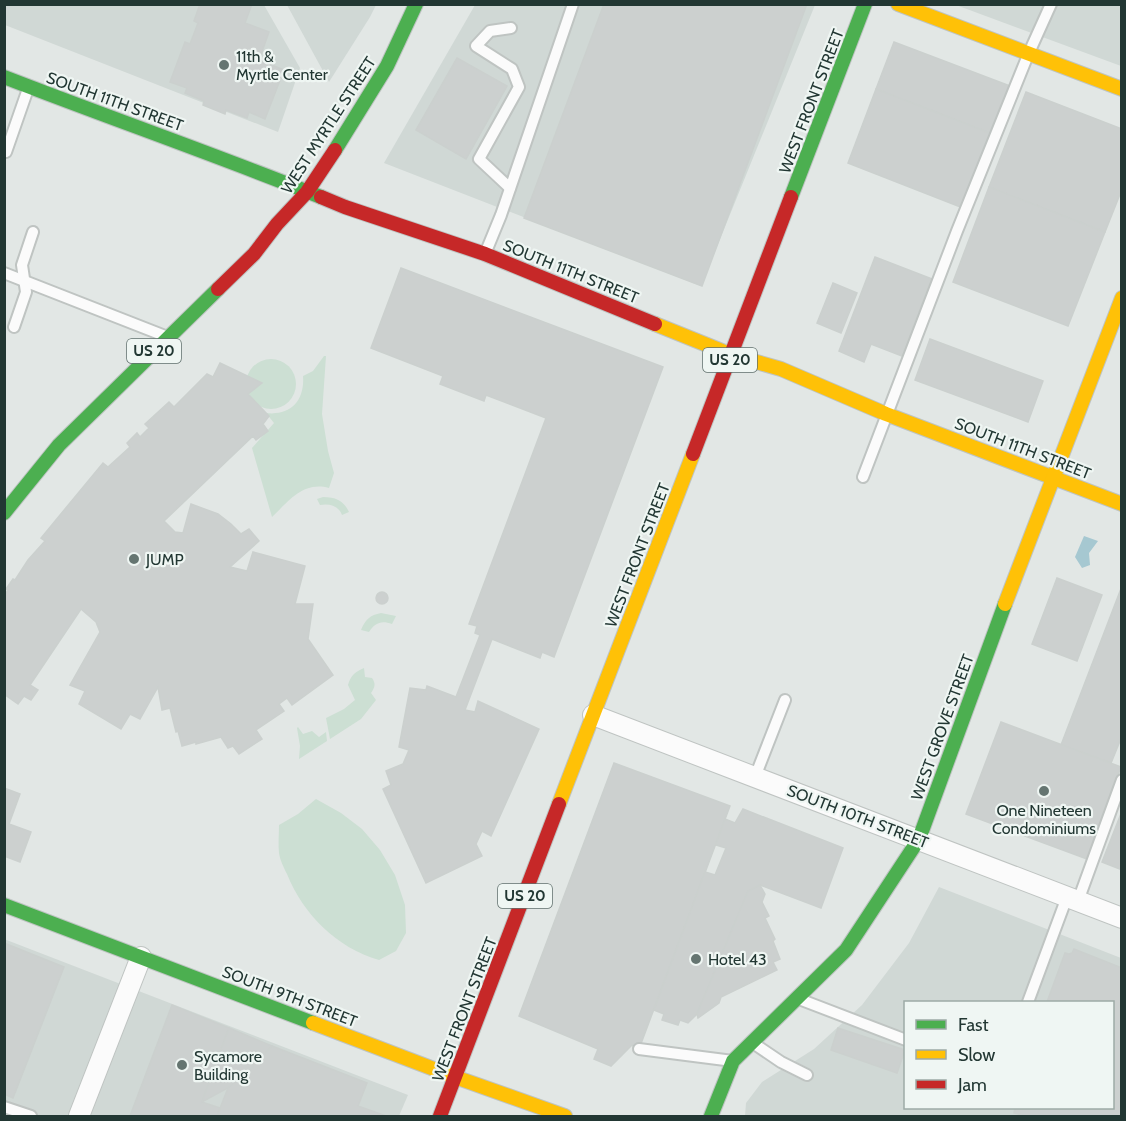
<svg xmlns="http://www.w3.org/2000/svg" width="1126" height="1121" font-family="Cabin,sans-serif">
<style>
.built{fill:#d0d8d5;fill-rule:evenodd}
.green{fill:#ccdfd3}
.water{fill:#a6c8d1}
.building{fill:#ccd0cf;stroke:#cbd0ce;stroke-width:1.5}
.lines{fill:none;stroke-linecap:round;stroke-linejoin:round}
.lane-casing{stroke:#bfc4c2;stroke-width:14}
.street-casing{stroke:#bfc4c2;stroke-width:22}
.fast-casing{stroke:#bec4c2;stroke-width:16}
.slow-casing{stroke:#bec4c2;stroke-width:16}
.jam-casing{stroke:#bec4c2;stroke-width:16}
.lane{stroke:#fbfbfb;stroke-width:10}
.street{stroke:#fbfbfb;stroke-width:20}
.fast{stroke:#4caf50;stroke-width:14}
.slow{stroke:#ffc107;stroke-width:14}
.jam{stroke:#c62828;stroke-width:14}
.poi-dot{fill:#657571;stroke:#eff6f3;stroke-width:2}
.labels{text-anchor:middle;stroke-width:4.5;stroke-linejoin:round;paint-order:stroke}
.shield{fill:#eff6f3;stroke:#60706d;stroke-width:1.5}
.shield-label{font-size:15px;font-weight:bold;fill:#223733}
.poi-label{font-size:16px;fill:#223733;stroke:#eff6f3;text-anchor:start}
.street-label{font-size:16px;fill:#223733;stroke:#eff6f3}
</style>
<rect width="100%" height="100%" fill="#e2e7e5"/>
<g class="built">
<path d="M4 5H264L300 68 278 132 5 25Z"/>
<path d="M287 5H376L370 17 329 82Z"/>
<path d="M475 5H815L701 286 384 163Z"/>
<path d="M956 5H1121V66Z"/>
<path d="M939 887 1121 958V1116H745L746 1103 762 1082 814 1049 862 1005 909 943ZM906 1002H1112V1108H906Z"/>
<path d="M4 939 408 1095 399 1116H5Z"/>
</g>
<g class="green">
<path d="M324 356H326L322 414 328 451 334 473 329 488C303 481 289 501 272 517L252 448 274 423 266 413C290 416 305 401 303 376L313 371Z"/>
<circle cx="271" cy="384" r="25"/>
<path d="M323 497C336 497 344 501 349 512L342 515C339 506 329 503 320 505L317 499Z"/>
<path d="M381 613 396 616 392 624C381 620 375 623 369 632L361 630C365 620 370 615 381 613Z"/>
<path d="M364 668 365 677 372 678C376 684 375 687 371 693L376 700 361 719 330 739 326 718 344 709 355 700 348 685C351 675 355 672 364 668Z"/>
<path d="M298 727 303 734 312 731 319 737 326 732 327 741 299 759 300 746 297 728Z"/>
<path d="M316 799 341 813 362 829 380 850 395 875 405 905 406 933 396 951 379 960C337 948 303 914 287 874 284 868 280 860 279 853 278 844 279 834 279 825L298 814Z"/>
</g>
<path class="water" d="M1084 536 1098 541 1089 553 1090 565 1082 568 1075 557Z"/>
<g class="building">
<path d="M200 4H252L245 23 269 32 259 60 284 70 265 119 249 112 247 118 226 110 225 114 203 105 204 101 185 93 187 88 170 82 185 42 190 44 198 23 194 21Z"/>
<path d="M604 4H807L702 286 524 218Z"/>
<path d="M894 42 1010 86 992 134 876 89Z"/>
<path d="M457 58 507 86 466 159 416 130Z"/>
<path d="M876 89 992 134 963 208 848 163Z"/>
<path d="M1026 92 1122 129V189L1105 232 989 187Z"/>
<path d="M989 187 1105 232 1068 326 953 282Z"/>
<path d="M875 257 932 279 902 356 871 344 864 362 839 351Z"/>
<path d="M401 268 663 367 554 657 542 652 540 658 492 639 465 710 475 712 478 701 539 729 491 836 482 831 476 844 482 856 426 883 383 789 391 785 386 771 403 764 409 750 399 747 410 688 426 690 427 686 456 697 480 635 475 633 477 626 469 624 546 418 486 395 484 401 440 384 443 376 371 348Z"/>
<path d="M833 283 857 293 841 333 817 323Z"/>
<path d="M930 339 1043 381 1028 422 915 380Z"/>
<path d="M220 363 262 383 248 394 269 416 263 424 268 431 256 440 253 436 164 521 175 532 183 533 191 504 218 514 231 524 241 534 249 529 259 541 230 567 247 571 253 552 305 566 295 604H313L308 639 333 675 292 705 287 698 279 704 284 711 256 730 262 739 239 754 233 746 228 748 221 737 196 744V742L182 746 178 731 176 732 170 708 162 710 158 687 140 719 130 714 121 729 79 704 85 691 70 685 100 632 96 622 81 609 30 685 38 690 31 700 24 696 18 704 4 694V596L8 590 6 589 13 579 15 580 28 560 45 541 41 538 103 463 108 467 130 447 127 443 137 433 140 437 149 428 145 424 169 402 174 407 207 374 213 377Z"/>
<path d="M1057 578 1102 595 1077 661 1032 644Z"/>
<path d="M1122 586V736L1111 763 1061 745Z"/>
<circle cx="382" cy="598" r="6"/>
<path d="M1001 722 1121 767 1087 859 966 814Z"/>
<path d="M614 763 730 806 639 1049 632 1045 611 1066 594 1059 598 1049 519 1016Z"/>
<path d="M4 788 20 794 9 824 31 832 20 862 4 856Z"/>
<path d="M743 809 843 848 821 908 760 885 748 891 697 1014 688 1023 680 1020 678 1025 662 1020 664 1014 654 1010 705 872 715 875 726 848 716 845 725 819 735 823Z"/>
<path d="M1122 811V870L1102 862Z"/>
<path d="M760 885 765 894 762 902 769 916 765 918 775 939 773 941 780 959 773 962 777 970 721 997 719 1003 698 1018 697 1014 748 891Z"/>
<path d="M4 943 64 967 13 1098 4 1094Z"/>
<path d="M1074 949 1122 968V1116H1025L1014 1113 1015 1108H1112V1002H1047L1065 953 1069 954 1072 953Z"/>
<path d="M172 1005 229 1028 202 1102 220 1108 217 1116H130Z"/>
<path d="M229 1028 272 1046 252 1068 228 1088 202 1102Z"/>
<path d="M838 1028 905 1050 897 1073 831 1050Z"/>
<path d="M272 1046 367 1083 358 1106 386 1116H217L228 1088 252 1068Z"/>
</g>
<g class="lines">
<g class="lane-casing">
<g id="lane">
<path d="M6 152 29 86"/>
<path d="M510 188 479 159 519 87 512 69 476 46 490 31 511 28"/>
<path d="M485 254 501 215 573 4"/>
<path d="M4 273 165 336"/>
<path d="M14 327 26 292 22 265 33 232"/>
<path d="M863 477 957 231 1028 55 1051 4"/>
<path d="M755 777 785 700"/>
<path d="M1078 901 1122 780"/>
<path d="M799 999 906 1040"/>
<path d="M1028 1002 1067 897"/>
<path d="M753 1043 781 1062 807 1075"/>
<path d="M639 1049 733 1061"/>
<path d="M4 1107 31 1116"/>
</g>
</g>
<g class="street-casing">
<g id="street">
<path d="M593 715 1122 918"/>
<path d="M79 1116 141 957"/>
</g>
</g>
<g class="fast-casing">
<g id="fast">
<path d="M4 77C110 118 216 155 321 197"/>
<path d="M335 150 387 66 416 4"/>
<path d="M791 197 865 4"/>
<path d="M4 513 59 445 218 289"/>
<path d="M4 905 313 1023"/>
<path d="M711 1116 733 1061 846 950 919 839 1005 604"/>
</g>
</g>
<g class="slow-casing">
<g id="slow">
<path d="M898 4 1122 89"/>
<path d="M655 324 732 355 781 369 886 414 1122 504"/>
<path d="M1005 604 1122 298"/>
<path d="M559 804 693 454"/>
<path d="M313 1023 455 1077"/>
<path d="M455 1077 565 1116"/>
</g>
</g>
<g class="jam-casing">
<g id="jam">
<path d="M321 197 345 207 485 254 655 324"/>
<path d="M218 289 254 254 277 224 307 192 335 150"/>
<path d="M693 454 791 197"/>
<path d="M440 1116 559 804"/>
</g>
</g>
<use href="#lane" class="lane"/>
<use href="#street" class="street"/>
<use href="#fast" class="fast"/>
<use href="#slow" class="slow"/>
<use href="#jam" class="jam"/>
</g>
<g class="poi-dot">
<circle cx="224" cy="65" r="6"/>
<circle cx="134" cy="559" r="6"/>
<circle cx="1044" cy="791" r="6"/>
<circle cx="696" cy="959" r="6"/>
<circle cx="182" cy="1065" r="6"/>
</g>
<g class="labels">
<g class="shield">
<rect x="127" y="339" width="54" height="24" rx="4.5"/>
<rect x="703" y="348" width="54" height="24" rx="4.5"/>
<rect x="498" y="884" width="54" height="24" rx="4.5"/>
</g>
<g class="shield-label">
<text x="154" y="356">US 20</text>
<text x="730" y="365">US 20</text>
<text x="525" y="901">US 20</text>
</g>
<g class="poi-label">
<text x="236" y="62">11th &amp;<tspan x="236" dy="18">Myrtle Center</tspan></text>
<text x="146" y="565">JUMP</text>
<text x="1044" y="816" text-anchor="middle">One Nineteen<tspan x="1044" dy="18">Condominiums</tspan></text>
<text x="708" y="965">Hotel 43</text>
<text x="194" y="1062">Sycamore<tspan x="194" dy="18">Building</tspan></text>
</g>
<g class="street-label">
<text transform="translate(115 101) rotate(20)" y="6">SOUTH 11TH STREET</text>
<text transform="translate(811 101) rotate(-69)" y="6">WEST FRONT STREET</text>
<text transform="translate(328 125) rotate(-57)" y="6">WEST MYRTLE STREET</text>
<text transform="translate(571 271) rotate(22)" y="6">SOUTH 11TH STREET</text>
<text transform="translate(1023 448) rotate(21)" y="6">SOUTH 11TH STREET</text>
<text transform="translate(637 555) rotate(-69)" y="6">WEST FRONT STREET</text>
<text transform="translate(942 727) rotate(-70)" y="6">WEST GROVE STREET</text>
<text transform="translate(858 816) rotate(21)" y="6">SOUTH 10TH STREET</text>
<text transform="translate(290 996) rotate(21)" y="6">SOUTH 9TH STREET</text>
<text transform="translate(464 1009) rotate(-69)" y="6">WEST FRONT STREET</text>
</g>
</g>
<rect width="1126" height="1121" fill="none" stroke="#223733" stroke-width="12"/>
<rect x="904" y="1001" width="210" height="108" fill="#eff6f3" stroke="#9daaa6" stroke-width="1.5"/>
<rect x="916" y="1020" width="30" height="9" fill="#4caf50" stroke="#9daaa6" stroke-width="1.5"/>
<text x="958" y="1031" font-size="18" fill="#223733">Fast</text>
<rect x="916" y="1050" width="30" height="9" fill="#ffc107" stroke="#9daaa6" stroke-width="1.5"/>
<text x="958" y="1061" font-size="18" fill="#223733">Slow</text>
<rect x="916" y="1080" width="30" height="9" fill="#c62828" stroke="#9daaa6" stroke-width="1.5"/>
<text x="958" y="1091" font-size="18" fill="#223733">Jam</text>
</svg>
